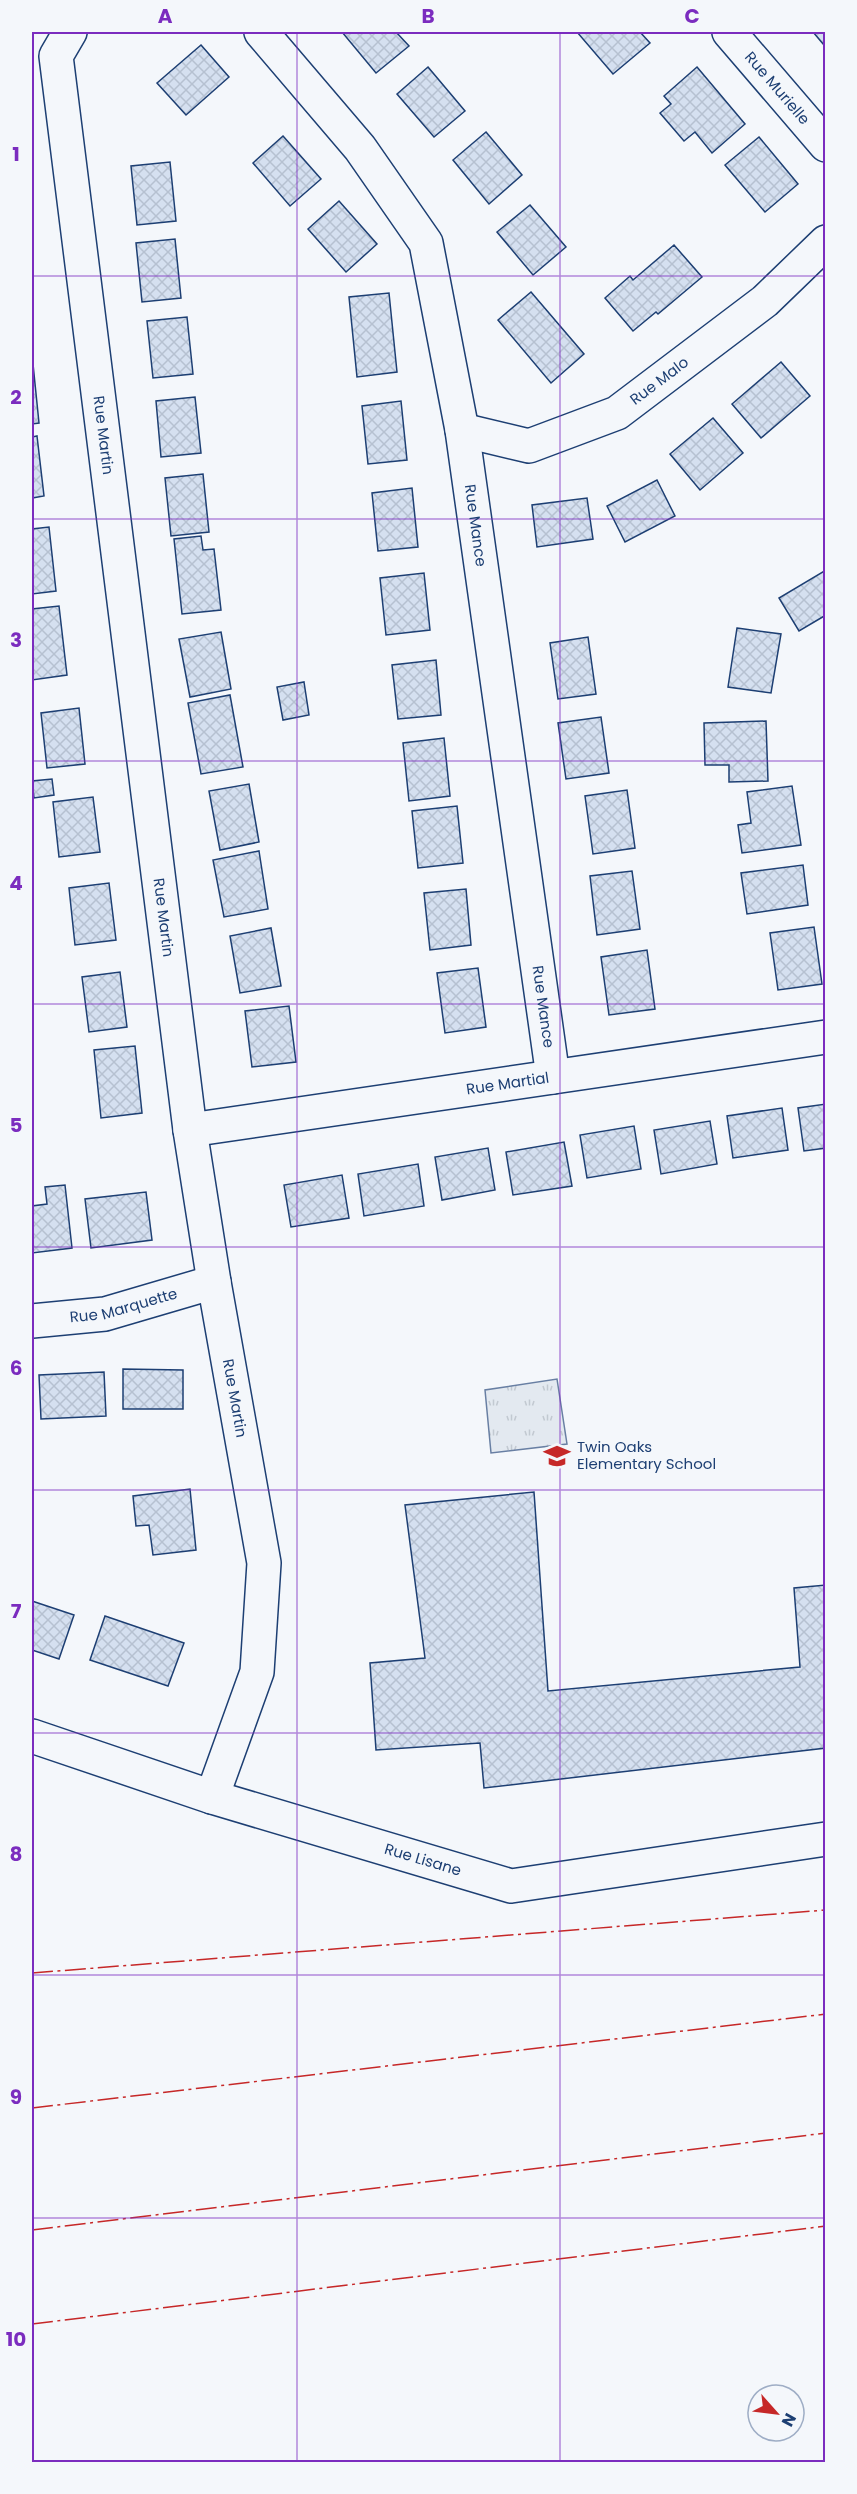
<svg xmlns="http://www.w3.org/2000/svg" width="857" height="2494" font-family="Poppins,sans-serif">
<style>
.park{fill:url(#park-tufts);stroke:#687fa3;stroke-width:1.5}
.building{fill:url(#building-cross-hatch);stroke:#1d3f73;stroke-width:1.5}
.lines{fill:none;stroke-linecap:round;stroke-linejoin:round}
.minor-casing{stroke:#1d3f73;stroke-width:36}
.minor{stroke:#f4f7fb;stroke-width:33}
.power{stroke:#c62828;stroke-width:1.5;stroke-dasharray:21 4.5 3 4.5;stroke-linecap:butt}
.grid{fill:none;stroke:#7b2cbf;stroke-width:1.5;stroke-opacity:0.55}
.labels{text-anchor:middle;stroke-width:4.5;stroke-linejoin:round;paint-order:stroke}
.street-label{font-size:15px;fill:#1d3f73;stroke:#f4f7fb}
.poi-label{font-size:15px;fill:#1d3f73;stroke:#f4f7fb;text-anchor:start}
.neatline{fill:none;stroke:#7b2cbf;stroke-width:2}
.grid-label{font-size:20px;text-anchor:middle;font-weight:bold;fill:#7b2cbf}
</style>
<defs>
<pattern id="park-tufts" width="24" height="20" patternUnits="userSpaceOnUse" patternTransform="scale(1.5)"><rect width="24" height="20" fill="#e3e9f0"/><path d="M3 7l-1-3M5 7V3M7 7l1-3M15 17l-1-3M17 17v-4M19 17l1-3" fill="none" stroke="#c2c9d1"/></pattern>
<pattern id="building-cross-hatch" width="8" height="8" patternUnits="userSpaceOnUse" patternTransform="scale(1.5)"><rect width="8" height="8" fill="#d5e0f0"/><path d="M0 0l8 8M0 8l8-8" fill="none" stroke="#b6c1d1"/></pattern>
</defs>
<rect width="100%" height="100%" fill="#f4f7fb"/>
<path class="park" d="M557 1379 567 1444 491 1453 485 1390Z"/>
<g class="building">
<path d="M342 32H396L409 46 376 73Z"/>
<path d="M577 32H640L650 43 613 74Z"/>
<path d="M813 32H826V44L824 45Z"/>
<path d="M201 45 229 77 186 115 157 83Z"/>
<path d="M428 67 465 111 434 137 397 94Z"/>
<path d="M697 67 745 124 712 153 695 132 684 141 660 113 671 104 664 96Z"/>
<path d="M486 132 522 175 489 204 453 160Z"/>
<path d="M283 136 321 179 290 206 253 163Z"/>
<path d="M759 137 798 184 765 212 725 165Z"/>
<path d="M170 162 176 221 137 225 131 166Z"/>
<path d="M339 201 377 244 346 272 308 229Z"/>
<path d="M530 205 566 247 533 275 497 232Z"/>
<path d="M175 239 181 298 142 302 136 243Z"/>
<path d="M674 245 702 277 658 314 656 312 633 331 605 298 630 276 633 280Z"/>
<path d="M531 292 584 354 551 383 498 320Z"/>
<path d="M389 293 397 372 357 377 349 297Z"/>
<path d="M187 317 193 374 153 378 147 321Z"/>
<path d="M32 354 39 423 32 424Z"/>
<path d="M781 362 810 396 761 438 732 404Z"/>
<path d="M195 397 201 453 161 457 156 401Z"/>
<path d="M401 401 407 460 368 464 362 406Z"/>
<path d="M713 418 743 453 700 490 670 454Z"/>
<path d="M37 436 44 496 32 498V437Z"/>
<path d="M203 474 209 532 171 536 165 478Z"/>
<path d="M657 480 675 516 625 542 607 506Z"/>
<path d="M412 488 418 547 378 551 372 493Z"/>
<path d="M587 498 593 539 537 547 532 505Z"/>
<path d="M49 527 56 591 32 594V529Z"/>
<path d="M201 536 203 550 214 549 221 610 182 614 174 539Z"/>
<path d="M826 570V615L799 631 779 598Z"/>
<path d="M424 573 430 630 386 635 380 578Z"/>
<path d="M59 606 67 675 32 680V609Z"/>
<path d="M737 628 781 634 771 693 728 687Z"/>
<path d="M221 632 231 689 190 697 179 639Z"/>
<path d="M588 637 596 694 558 699 550 643Z"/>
<path d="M436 660 441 715 398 719 392 665Z"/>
<path d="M304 682 309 715 283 720 277 687Z"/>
<path d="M230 695 243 767 201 774 188 703Z"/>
<path d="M79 708 85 764 47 768 41 713Z"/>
<path d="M601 717 609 773 566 779 558 723Z"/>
<path d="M766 721 768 781 729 782V765H705L704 723Z"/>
<path d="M444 738 450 796 409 801 403 743Z"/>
<path d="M52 779 54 795 34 798 32 781Z"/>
<path d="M249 784 259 842 220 850 209 791Z"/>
<path d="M792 786 801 845 742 853 738 825 751 823 747 792Z"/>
<path d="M627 790 635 848 593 854 585 796Z"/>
<path d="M93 797 100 852 59 857 53 802Z"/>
<path d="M457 806 463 863 418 868 412 811Z"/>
<path d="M259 851 268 909 224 917 213 860Z"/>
<path d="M803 865 808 905 747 914 741 873Z"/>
<path d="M632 871 640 929 597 935 590 876Z"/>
<path d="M109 883 116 940 75 945 69 888Z"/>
<path d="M466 889 471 945 430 950 424 893Z"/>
<path d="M814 927 822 984 778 990 770 933Z"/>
<path d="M271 928 281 986 240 993 230 936Z"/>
<path d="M647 950 655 1009 609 1015 601 957Z"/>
<path d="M478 968 486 1027 445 1033 437 973Z"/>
<path d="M120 972 127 1027 89 1032 82 977Z"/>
<path d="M289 1006 296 1062 252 1067 245 1011Z"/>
<path d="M135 1046 142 1113 101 1118 94 1050Z"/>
<path d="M826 1104V1148L804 1151 798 1108Z"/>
<path d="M782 1108 788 1150 733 1158 727 1116Z"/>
<path d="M710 1121 717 1164 661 1174 654 1130Z"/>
<path d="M634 1126 641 1169 587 1178 580 1135Z"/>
<path d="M564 1142 572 1186 513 1195 506 1152Z"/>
<path d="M488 1148 495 1190 442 1200 435 1157Z"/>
<path d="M418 1164 424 1206 364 1216 358 1174Z"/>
<path d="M342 1175 349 1218 291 1227 284 1185Z"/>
<path d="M65 1185 72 1248 32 1253V1206L47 1204 45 1187Z"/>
<path d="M146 1192 152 1240 91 1248 85 1199Z"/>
<path d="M123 1369 183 1370V1409H123Z"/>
<path d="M104 1372 106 1416 41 1419 39 1375Z"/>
<path d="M190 1489 196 1550 153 1555 149 1525 136 1526 133 1496Z"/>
<path d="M534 1492 548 1691 800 1667 794 1588 826 1585V1748L484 1788 480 1743 376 1750 370 1663 425 1658 405 1505Z"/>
<path d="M32 1601 74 1615 59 1659 32 1650Z"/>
<path d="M105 1616 184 1643 168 1686 90 1660Z"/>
</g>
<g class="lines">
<g class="minor-casing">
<g id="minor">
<path id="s1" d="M70 32 56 56 190 1130 214 1282 264 1563 257 1672 212 1797"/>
<path id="s2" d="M261 32 360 148 426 243 462 430 553 1077"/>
<path id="s3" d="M729 32 826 145"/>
<path id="s4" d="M462 430 529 446 617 413 765 301 826 242"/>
<path id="s5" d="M190 1130 826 1037"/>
<path id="s6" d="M32 1321 105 1314 214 1282"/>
<path id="s7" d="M32 1736 212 1797 511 1886 826 1839"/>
</g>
</g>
<use href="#minor" class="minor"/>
<g class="power">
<path d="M32 1973 826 1910"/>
<path d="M32 2108 826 2014"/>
<path d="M32 2230 826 2133"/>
<path d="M32 2324 826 2226"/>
</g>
</g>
<path class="grid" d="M297 32V2462M560 32V2462M32 276H826M32 519H826M32 761H826M32 1004H826M32 1247H826M32 1490H826M32 1733H826M32 1975H826M32 2218H826"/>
<defs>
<g id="school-bare" transform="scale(2.07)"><path d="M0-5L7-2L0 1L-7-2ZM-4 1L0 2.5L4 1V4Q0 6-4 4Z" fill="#c62828" stroke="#f4f7fb" stroke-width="2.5" paint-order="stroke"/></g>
</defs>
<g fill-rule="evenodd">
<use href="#school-bare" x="557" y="1456"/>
</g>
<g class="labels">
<g class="street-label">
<text dy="5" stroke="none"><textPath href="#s3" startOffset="74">Rue Murielle</textPath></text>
<text dy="5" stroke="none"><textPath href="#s4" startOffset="216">Rue Malo</textPath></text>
<text dy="5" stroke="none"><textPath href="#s1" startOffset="410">Rue Martin</textPath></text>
<text dy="5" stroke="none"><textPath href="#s2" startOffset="555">Rue Mance</textPath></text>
<text dy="5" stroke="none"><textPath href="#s1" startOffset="896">Rue Martin</textPath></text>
<text dy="5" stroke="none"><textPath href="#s2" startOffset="1041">Rue Mance</textPath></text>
<text dy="5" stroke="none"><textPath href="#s5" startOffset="321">Rue Martial</textPath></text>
<text dy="5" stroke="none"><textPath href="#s6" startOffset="93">Rue Marquette</textPath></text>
<text dy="5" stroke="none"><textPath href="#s1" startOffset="1382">Rue Martin</textPath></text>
<text dy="5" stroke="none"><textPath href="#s7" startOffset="410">Rue Lisane</textPath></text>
</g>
<g class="poi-label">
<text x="577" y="1452">Twin Oaks<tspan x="577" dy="17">Elementary School</tspan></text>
</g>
</g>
<rect width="857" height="2494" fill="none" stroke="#f4f7fb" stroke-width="66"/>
<g transform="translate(776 2413) rotate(118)"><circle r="28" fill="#f4f7fb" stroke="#9eadc5" stroke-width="1.5"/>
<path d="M0-4.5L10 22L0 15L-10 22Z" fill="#c62828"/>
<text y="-9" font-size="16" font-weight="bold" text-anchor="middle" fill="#1d3f73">N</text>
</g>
<rect x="33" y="33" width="791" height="2428" class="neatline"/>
<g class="grid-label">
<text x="165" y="23">A</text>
<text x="428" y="23">B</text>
<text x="692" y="23">C</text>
<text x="16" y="161">1</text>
<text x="16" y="404">2</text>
<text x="16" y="647">3</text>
<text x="16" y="890">4</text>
<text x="16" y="1132">5</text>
<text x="16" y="1375">6</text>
<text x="16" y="1618">7</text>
<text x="16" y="1861">8</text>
<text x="16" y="2104">9</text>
<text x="16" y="2346">10</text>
</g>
</svg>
